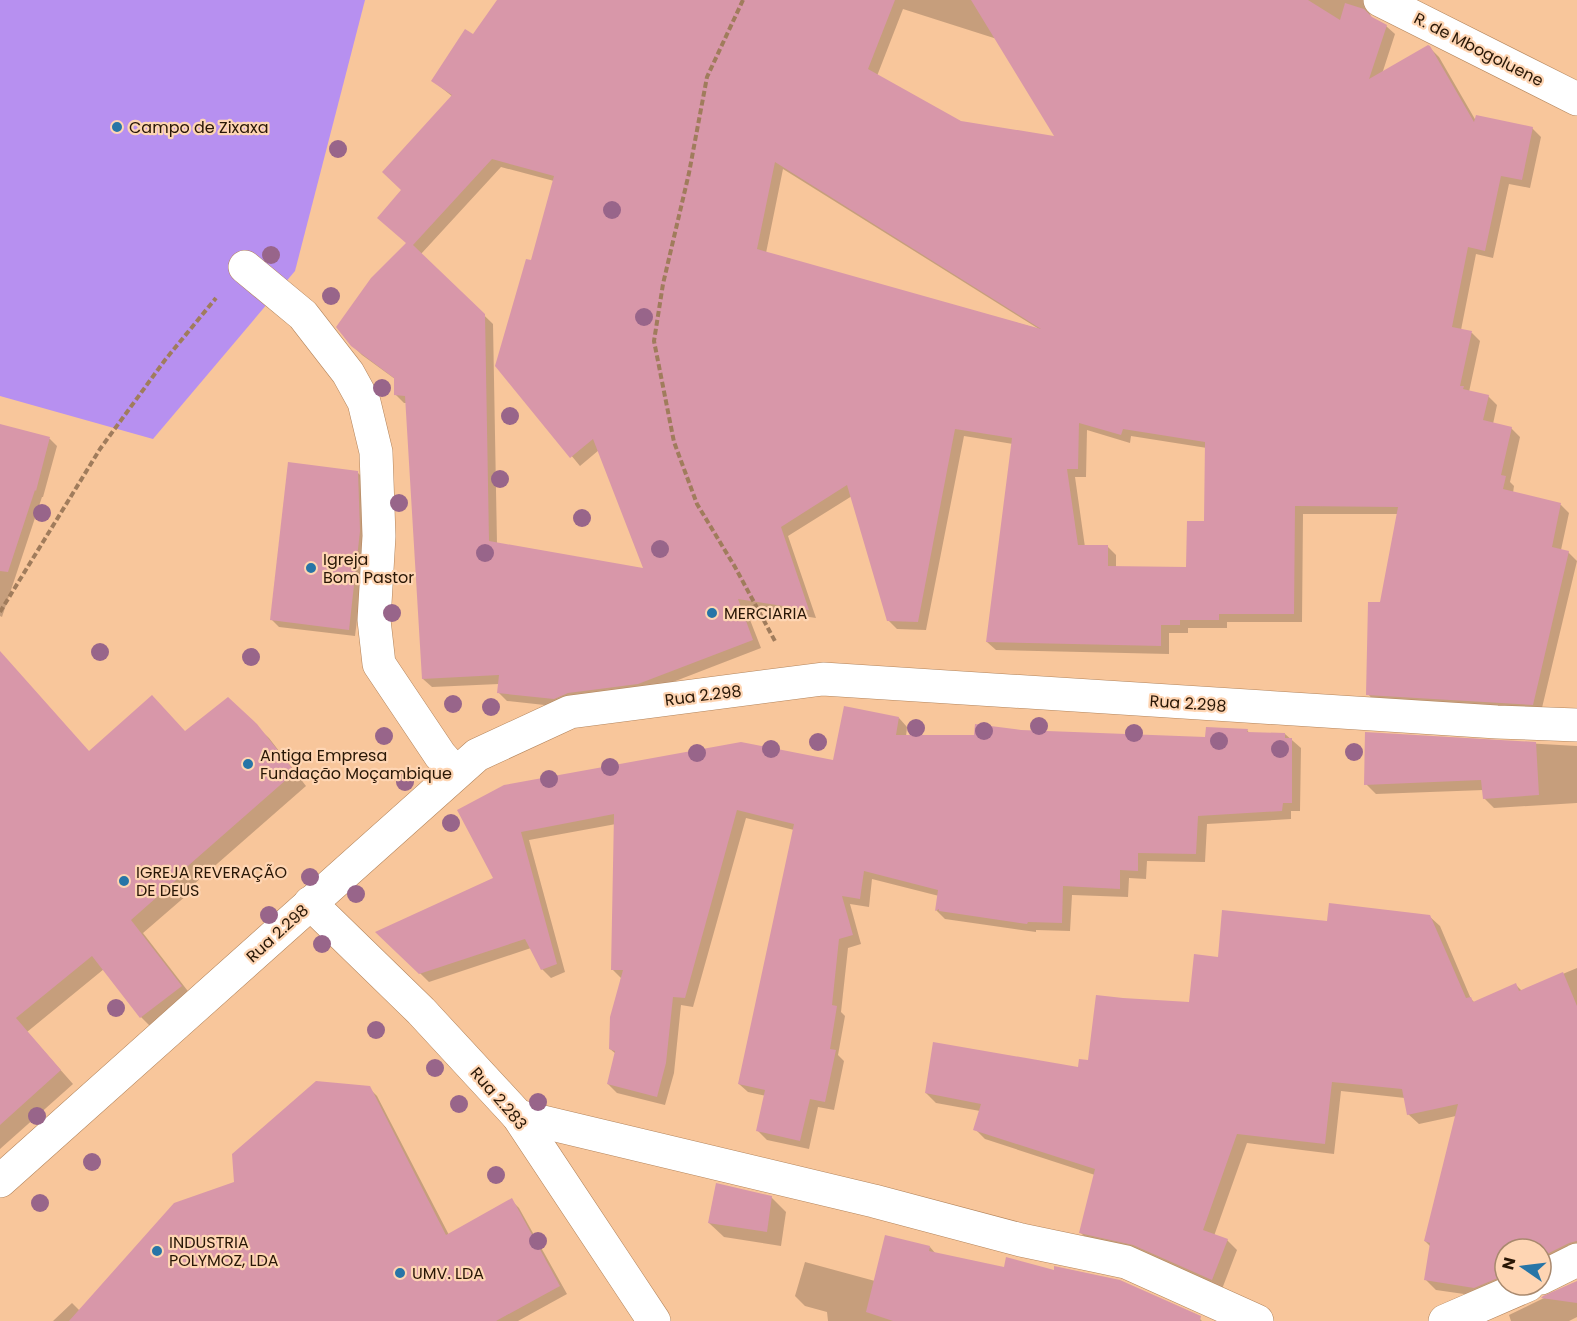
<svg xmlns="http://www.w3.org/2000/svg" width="1577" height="1321" font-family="Poppins,sans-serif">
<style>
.green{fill:#b790f0}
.shadow{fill:#0003;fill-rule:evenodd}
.building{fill:#d897a9;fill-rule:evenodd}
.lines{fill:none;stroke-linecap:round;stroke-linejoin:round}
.minor-casing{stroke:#b3845b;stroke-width:34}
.path{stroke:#a07c5c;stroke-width:4;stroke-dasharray:6 3;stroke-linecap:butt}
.minor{stroke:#fff;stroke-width:33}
.tree{fill:#98658a}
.poi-dot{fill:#2775a7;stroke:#fed5b3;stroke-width:2}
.labels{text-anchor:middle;stroke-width:4.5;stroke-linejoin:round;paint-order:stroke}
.street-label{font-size:16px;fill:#291706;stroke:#fed5b3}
.poi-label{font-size:16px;fill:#291706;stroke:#fed5b3;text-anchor:start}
</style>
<rect width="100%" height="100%" fill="#f8c69b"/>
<path class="green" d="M0 0H365L295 271 153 439 0 396Z"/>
<g class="shadow">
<path d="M498 0H1372L1369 11 1372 19 1386 26 1395 34 1382 74 1430 48 1439 57 1476 121 1532 128 1541 137 1530 188 1509 184 1493 258 1476 254 1461 330 1472 333 1480 341 1469 392 1488 396 1497 405 1493 424 1511 428 1520 437 1510 482 1514 486 1513 493 1561 505 1569 513 1561 550 1568 552 1577 561 1541 712 1376 703 1368 694 1398 514H1303L1302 622H1227V628H1188V633H1169V654L996 650 987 642 1013 444 964 436 926 630 897 629 888 620 852 496 788 536 816 618 745 607 761 648 647 692 563 707 507 701 498 692 499 684 432 687 423 679 407 403H404L396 395 395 379 362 355 352 345 407 244 403 190 453 97 433 81 473 36ZM903 9 997 39 1057 138 960 122 877 76ZM501 167 554 181 532 262 497 366 580 466 599 450 646 570 497 544 493 324 421 254ZM783 169 1039 329 766 253ZM1087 430 1130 443 1131 436 1207 448 1206 523 1187 568 1116 567V555L1108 547H1085L1075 477H1086Z"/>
<path d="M0 425 50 439 57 446 43 497H42L2 617 0 616Z"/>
<path d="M357 472 364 479 367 539 355 636 279 627 272 620Z"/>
<path d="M899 718 907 727 906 737H975L1021 731 1206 738 1247 730 1250 734H1285L1301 748 1300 811H1291V819L1207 824 1205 862 1147 861 1146 879 1129 878 1128 897 1072 895 1070 931 1036 930V932L945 919 936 910 939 896 872 879 869 907 850 904 861 944 848 948 841 1012 845 1016 838 1055 844 1061 834 1110 818 1107 809 1149 767 1140 758 1131 766 1096 748 1092 739 1084 794 830 746 818 693 1007 681 1005 674 1073 665 1105 617 1093 608 1084 616 1054 610 1049 621 978 612 969 616 824 529 840 565 972 551 978 542 969 531 948 429 982 378 932 495 879 459 810 834 762Z"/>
<path d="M255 725 269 738 306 786 193 885 195 888 143 933 194 999 154 1030 141 1017 104 969 27 1032 73 1084 0 1149V808L89 753 185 732Z"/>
<path d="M1367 734 1577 746V803L1494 808 1484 798V790L1376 794 1366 784Z"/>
<path d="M1429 916 1440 926 1471 999 1475 1003 1516 985 1522 991 1577 968V1254L1541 1273V1249H1505V1285L1485 1297 1436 1290 1426 1280 1431 1247 1425 1241 1456 1116 1419 1124 1408 1114 1405 1098 1341 1091 1334 1154 1247 1143 1214 1236 1227 1240 1237 1250 1222 1289 1091 1243 1080 1232 1095 1175 985 1139 975 1129 980 1111 936 1103 926 1093 1079 1069 1190 1003 1219 959 1328 923Z"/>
<path d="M369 1088 377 1096 449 1235 511 1200 519 1208 567 1294 518 1321H53L72 1303 80 1311 236 1183Z"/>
<path d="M771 1197 786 1212 781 1246 724 1237 709 1223Z"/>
<path d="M930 1247 936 1254 1197 1316 1202 1321H828L827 1312 805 1306 795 1296 805 1262 875 1281Z"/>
<path d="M1577 1282V1317L1569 1321H1511L1509 1315Z"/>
</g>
<g class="building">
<path d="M497 0H895L868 69 961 121 1054 136 971 0H1308L1340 20 1345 3 1364 9 1372 17 1387 25 1369 79 1428 45 1430 46 1474 122 1476 115 1533 127 1522 180 1501 176 1485 251 1468 247 1452 327 1472 331 1460 386H1464L1463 389 1489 395 1483 420 1512 427 1501 475 1506 476 1503 489 1561 503 1552 547 1569 551 1533 705 1366 695 1368 602H1380L1398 507 1295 506 1294 614H1219V620H1180V625H1161V646L986 642 1012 438 955 429 918 622 887 621 847 485 781 527 809 610 738 599 753 640 638 684 568 693 554 699 497 693 499 675 422 679 405 396 394 395V378L351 346 336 327 371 278 406 243 377 218 401 190 382 172 452 95 431 81 465 29 473 34ZM492 159 554 176 531 260 526 259 495 366 570 458 593 439 643 568 489 541 485 314 413 245ZM775 162 1041 329 757 249ZM1079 423 1121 435 1123 429 1205 442 1204 521H1187L1186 567 1108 566V545H1078L1067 469H1078Z"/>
<path d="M0 424 50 437 36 491 35 490 8 572 0 571Z"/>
<path d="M288 462 358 471 360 531 349 630 270 620Z"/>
<path d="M0 651 89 751 152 695 185 731 228 697 257 724 295 772 181 872 183 874 131 920 182 986 140 1018 92 956 16 1018 61 1070 0 1125Z"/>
<path d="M844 706 899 717 896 735H974L975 724 1021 730 1205 737 1206 727 1248 729 1247 732 1285 733V738H1292V803H1283L1282 811 1198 816 1196 854 1138 853V871L1120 870V889L1063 886 1062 923 1028 922 1027 924 939 911V909L935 911 938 890 864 871 860 899 842 896 853 935 839 939 832 1005 837 1006 830 1049 836 1050 825 1102 810 1099 800 1141 756 1131 765 1090 738 1084 794 824 737 810 685 998 673 997 666 1063 657 1097 607 1084 615 1051 609 1049 610 1017 623 970H611L614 814 521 832 557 964 541 970 525 939 419 974 375 932 493 878 457 810 504 785 741 742 833 760Z"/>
<path d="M1365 732 1536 742 1539 795 1483 799 1481 780 1364 785Z"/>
<path d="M1329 903 1430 915 1466 998 1471 997 1473 1002 1516 983 1519 991 1563 972 1577 1006V1241L1569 1243 1541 1257V1249H1505V1275L1474 1288 1424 1280 1430 1243 1424 1241 1458 1104 1407 1115 1402 1089 1332 1082 1325 1144 1237 1134 1203 1230 1228 1239 1212 1280 1133 1245 1079 1233 1095 1169 973 1130 981 1104 925 1093 933 1042 1078 1067 1079 1059 1088 1060 1096 995 1123 998 1189 1002 1194 954 1218 957 1222 910 1327 921Z"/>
<path d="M316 1081 370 1086 446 1235 512 1198 560 1286 496 1321H69L174 1203 234 1182 232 1154Z"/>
<path d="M716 1183 772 1196 767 1232 708 1223Z"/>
<path d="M885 1235 930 1246 929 1251 1004 1267 1006 1257 1054 1270V1266L1120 1280 1201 1316 1200 1321H893L866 1312Z"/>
<path d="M1577 1281V1303L1541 1298 1543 1296Z"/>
</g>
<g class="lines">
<g class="minor-casing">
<g id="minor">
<path d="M1380 0 1577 99"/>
<path d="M245 267 303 315 348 373 364 402 376 452 379 536 374 620 379 664 440 755 456 773"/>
<path d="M310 903 421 1011 518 1116 654 1321"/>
<path d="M518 1116 874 1201 1021 1240 1126 1262 1257 1321"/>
<path d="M0 1181 477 755 570 712 823 679 1497 722 1577 725"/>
<path d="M1541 1278 1577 1260"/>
<path d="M1445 1321 1528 1285"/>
</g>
</g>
<g class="path">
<path d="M743 0 707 77 689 173 663 284 654 341 674 442 697 504 735 567 776 643"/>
<path d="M0 612 100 449 165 360 216 298"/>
</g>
<use href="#minor" class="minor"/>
</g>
<g class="tree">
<circle cx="338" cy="149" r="9"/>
<circle cx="612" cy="210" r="9"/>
<circle cx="271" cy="255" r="9"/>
<circle cx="331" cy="296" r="9"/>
<circle cx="644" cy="317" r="9"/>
<circle cx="382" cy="388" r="9"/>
<circle cx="510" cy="416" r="9"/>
<circle cx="500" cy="479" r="9"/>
<circle cx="399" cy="503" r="9"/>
<circle cx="42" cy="513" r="9"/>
<circle cx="582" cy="518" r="9"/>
<circle cx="660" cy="549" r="9"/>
<circle cx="485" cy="553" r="9"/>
<circle cx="392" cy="613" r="9"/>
<circle cx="100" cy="652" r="9"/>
<circle cx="251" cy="657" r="9"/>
<circle cx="453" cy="704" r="9"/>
<circle cx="491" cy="707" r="9"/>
<circle cx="1039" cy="726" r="9"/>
<circle cx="916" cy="728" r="9"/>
<circle cx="984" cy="731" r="9"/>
<circle cx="1134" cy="733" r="9"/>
<circle cx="384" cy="736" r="9"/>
<circle cx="1219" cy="741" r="9"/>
<circle cx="818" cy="742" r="9"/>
<circle cx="771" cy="749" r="9"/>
<circle cx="1280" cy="749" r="9"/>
<circle cx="1354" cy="752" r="9"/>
<circle cx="697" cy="753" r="9"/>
<circle cx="610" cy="767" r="9"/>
<circle cx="549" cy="779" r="9"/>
<circle cx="405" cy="782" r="9"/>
<circle cx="451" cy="823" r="9"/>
<circle cx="310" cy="877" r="9"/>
<circle cx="356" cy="894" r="9"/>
<circle cx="269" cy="915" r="9"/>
<circle cx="322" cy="944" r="9"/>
<circle cx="116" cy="1008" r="9"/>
<circle cx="376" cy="1030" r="9"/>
<circle cx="435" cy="1068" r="9"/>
<circle cx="538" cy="1102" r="9"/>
<circle cx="459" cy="1104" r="9"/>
<circle cx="37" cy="1116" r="9"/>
<circle cx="92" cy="1162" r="9"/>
<circle cx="496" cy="1175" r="9"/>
<circle cx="40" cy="1203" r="9"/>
<circle cx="538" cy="1241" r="9"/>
</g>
<g class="poi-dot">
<circle cx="117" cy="127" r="6"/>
<circle cx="311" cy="568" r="6"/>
<circle cx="712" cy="613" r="6"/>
<circle cx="248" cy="764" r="6"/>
<circle cx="124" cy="881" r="6"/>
<circle cx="157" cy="1251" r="6"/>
<circle cx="400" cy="1273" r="6"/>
</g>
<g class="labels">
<g class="street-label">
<text transform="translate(1479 49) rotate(27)" y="6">R. de Mbogoluene</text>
<text transform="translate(703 695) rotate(-7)" y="6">Rua 2.298</text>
<text transform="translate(1188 703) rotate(4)" y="6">Rua 2.298</text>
<text transform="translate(277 933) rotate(-42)" y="6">Rua 2.298</text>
<text transform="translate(499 1098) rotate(49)" y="6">Rua 2.283</text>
</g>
<g class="poi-label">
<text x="129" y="133">Campo de Zixaxa</text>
<text x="323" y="565">Igreja<tspan x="323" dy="18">Bom Pastor</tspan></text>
<text x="724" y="619">MERCIARIA</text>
<text x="260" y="761">Antiga Empresa<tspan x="260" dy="18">Fundação Moçambique</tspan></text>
<text x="136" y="878">IGREJA REVERAÇÃO<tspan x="136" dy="18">DE DEUS</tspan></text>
<text x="169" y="1248">INDUSTRIA<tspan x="169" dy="18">POLYMOZ, LDA</tspan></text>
<text x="412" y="1279">UMV. LDA</text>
</g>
</g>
<g transform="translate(1523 1267) rotate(284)"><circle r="28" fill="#fed5b3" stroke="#a9896e" stroke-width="1.5"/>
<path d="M0-4.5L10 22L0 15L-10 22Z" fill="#2775a7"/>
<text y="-9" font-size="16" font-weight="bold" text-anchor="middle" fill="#291706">N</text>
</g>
</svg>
